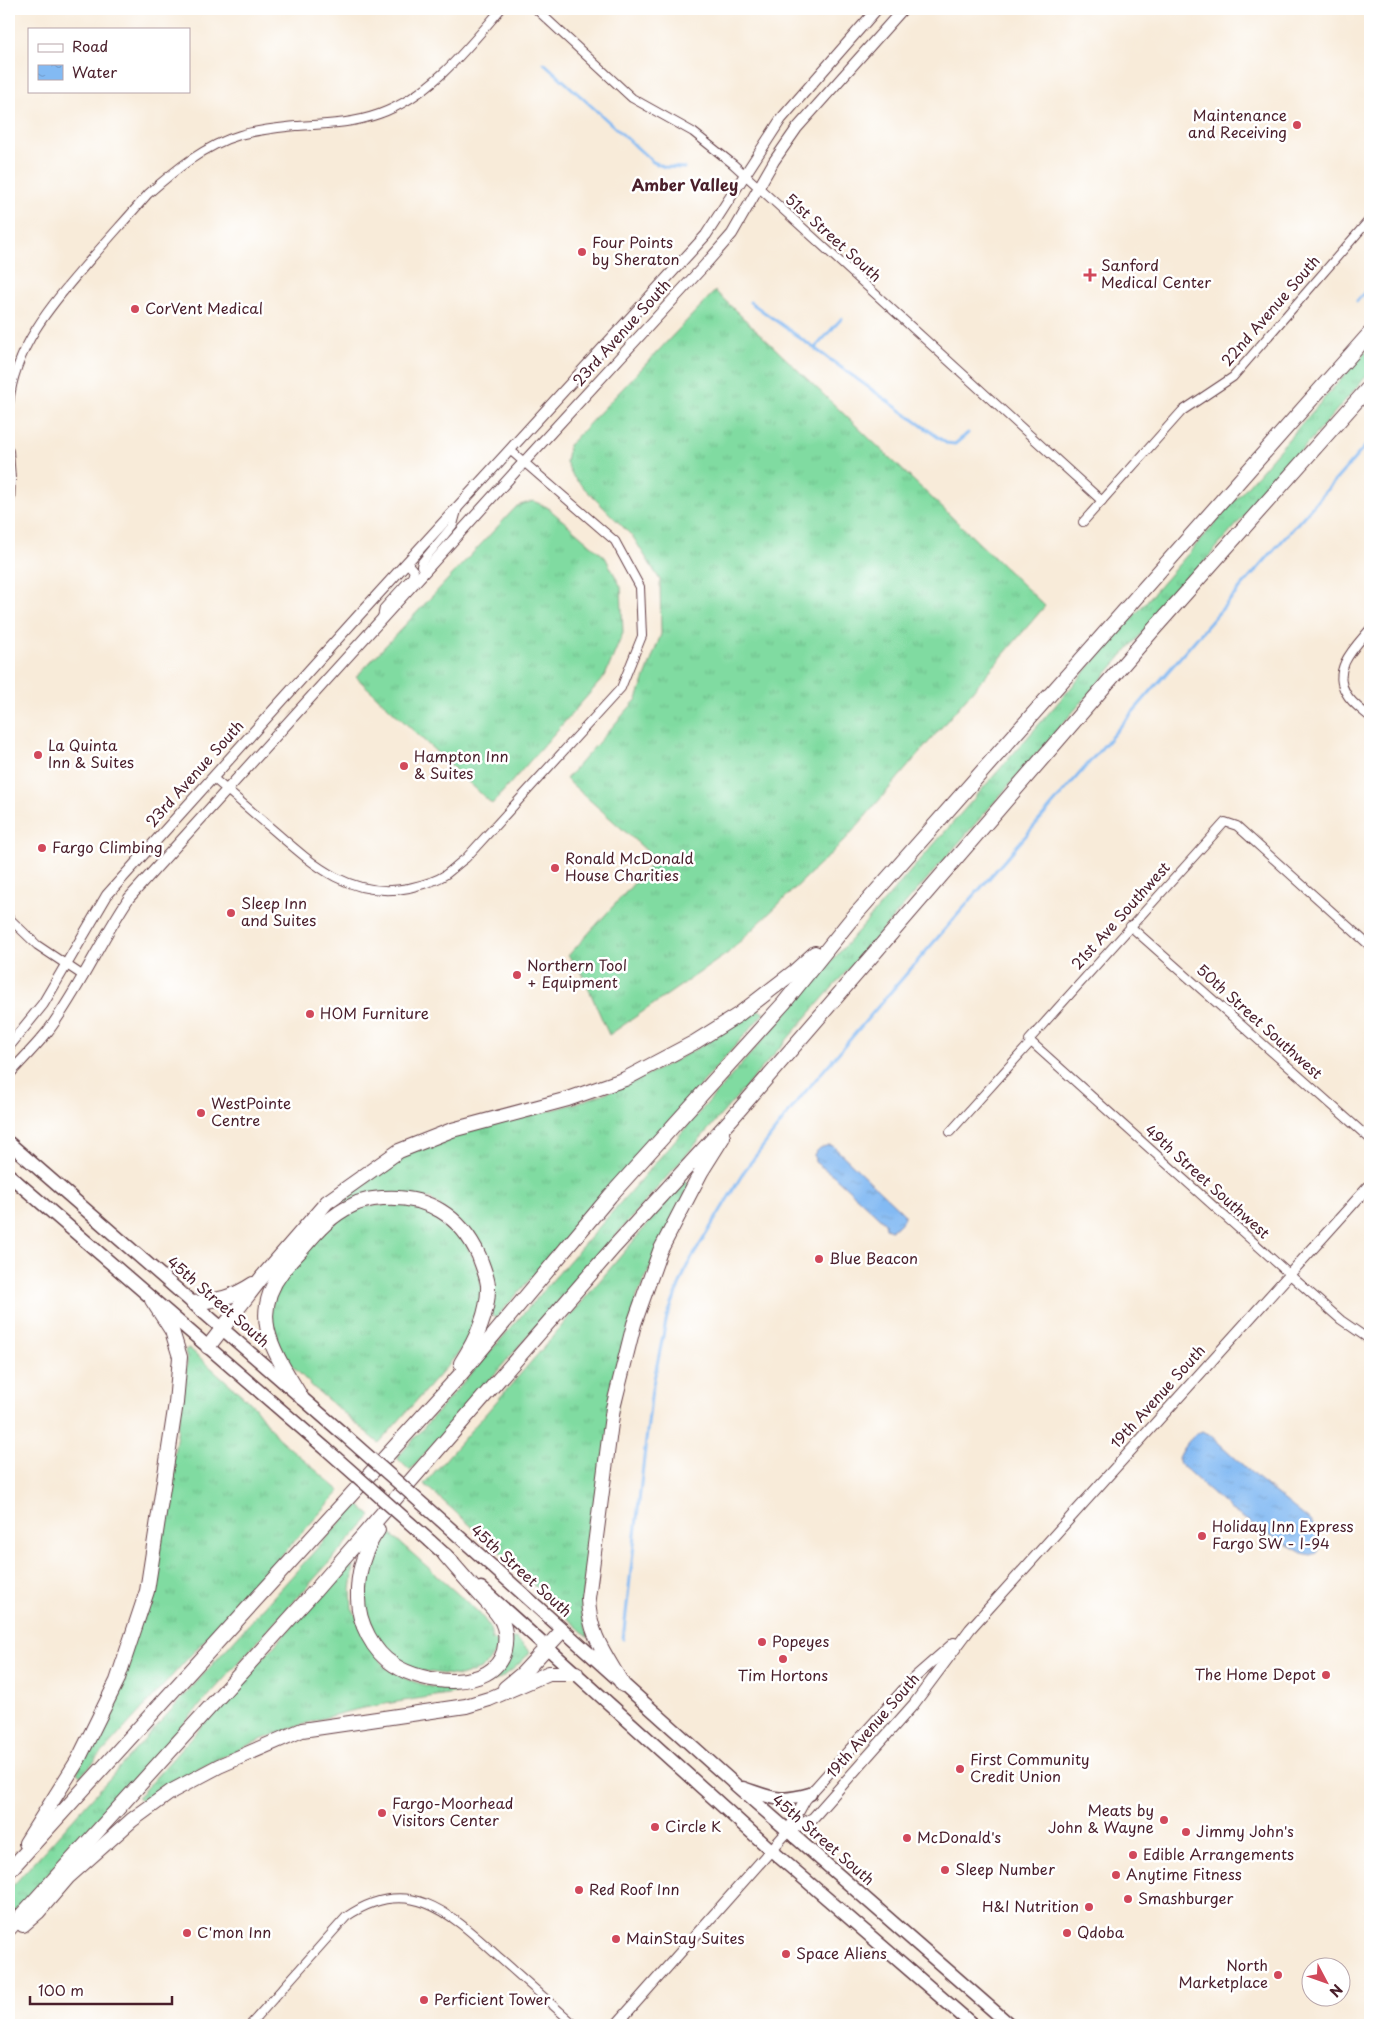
<svg xmlns="http://www.w3.org/2000/svg" width="1379" height="2034" font-family="'Playpen Sans',sans-serif">
<style>
.grass{fill:url(#grass-tufts);stroke:#657d66}
.water{fill:url(#water-ripples);stroke:#666c8f}
.lines{fill:none;stroke-linecap:round;stroke-linejoin:round}
.stream{stroke:#83baf3;stroke-width:3}
.minor-casing{stroke:#643e45;stroke-width:10}
.tertiary-casing{stroke:#643e45;stroke-width:12}
.primary-casing{stroke:#643e45;stroke-width:15}
.motorway-casing{stroke:#643e45;stroke-width:16}
.minor{stroke:#fff;stroke-width:8}
.tertiary{stroke:#fff;stroke-width:10}
.primary{stroke:#fff;stroke-width:12}
.motorway{stroke:#fff;stroke-width:14}
.primary-bridge-casing{stroke:#643e45;stroke-width:15;stroke-linecap:butt}
.primary-bridge{stroke:#fff;stroke-width:12}
.poi-dot{fill:#d1495b;stroke:#fff;stroke-width:2}
.labels{text-anchor:middle;stroke-width:5;stroke-linejoin:round;paint-order:stroke}
.poi-label{font-size:15px;fill:#4a1f2b;stroke:#fff;text-anchor:start}
.street-label{font-size:15px;fill:#4a1f2b;stroke:#fff}
.neighbourhood-label{font-size:16px;font-weight:bold;fill:#4a1f2b;stroke:#fff}
</style>
<defs>
<pattern id="grass-tufts" width="24" height="20" patternUnits="userSpaceOnUse" patternTransform="scale(1.25)"><rect width="24" height="20" fill="#80dba1"/><path d="M3 7l-1-3M5 7V3M7 7l1-3M15 17l-1-3M17 17v-4M19 17l1-3" fill="none" stroke="#70bc8b"/></pattern>
<pattern id="water-ripples" width="26" height="14" patternUnits="userSpaceOnUse" patternTransform="scale(1.25)"><rect width="26" height="14" fill="#83baf3"/><path d="M2 4q2-2 4 0t4 0M15 11q2-2 4 0t4 0" fill="none" stroke="#739fd0"/></pattern>
</defs>
<rect width="100%" height="100%" fill="#fff"/>
<filter id="ink" filterUnits="userSpaceOnUse"><feTurbulence type="fractalNoise" baseFrequency=".02" numOctaves="2"/><feDisplacementMap in="SourceGraphic" scale="10" xChannelSelector="R" yChannelSelector="G"/><feConvolveMatrix kernelMatrix="1 2 1 2 8 2 1 2 1" color-interpolation-filters="sRGB"/></filter>
<filter id="wash" filterUnits="userSpaceOnUse"><feTurbulence type="fractalNoise" baseFrequency=".0096" numOctaves="4" result="noise"/><feDisplacementMap in="SourceGraphic" scale="20" xChannelSelector="R" yChannelSelector="G"/><feGaussianBlur stdDeviation="1.12" result="paint"/><feColorMatrix in="noise" values="0 0 0 0 0 0 0 0 0 0 0 0 0 0 0 0 0 1.4 0 .05"/><feComposite in="paint" operator="in"/></filter>
<g filter="url(#wash)">
<rect width="100%" height="100%" fill="#f8ebd9"/>
<g class="grass">
<path d="M715 291 1045 606 846 839 728 953 609 1035 579 967 568 956 656 859 566 779 637 699 661 634 660 580 633 537 574 478 566 462 569 445Z"/>
<path d="M1370 346V372L410 1471 397 1458Z"/>
<path d="M533 501 547 507 605 557 621 587 623 633 605 676 492 804 356 677 517 506Z"/>
<path d="M756 1009 764 1013 496 1318 491 1315C503 1250 474 1236 430 1198L345 1203 342 1197C362 1184 383 1166 405 1155 465 1125 535 1119 597 1096 654 1075 708 1045 756 1009Z"/>
<path d="M684 1181 690 1185 637 1296 582 1601V1616L589 1638 546 1599 515 1565 424 1484 538 1354Z"/>
<path d="M398 1204 415 1207 444 1219 465 1241 479 1270 483 1296 470 1340 379 1443 313 1387 287 1361 279 1349 270 1317 273 1300 281 1283 325 1231 341 1218 356 1210 368 1206Z"/>
<path d="M189 1348 254 1406 277 1437 340 1491 81 1776 77 1773 157 1567 184 1387 187 1362 185 1350Z"/>
<path d="M357 1504 371 1516 9 1917V1890Z"/>
<path d="M386 1530 478 1612C486 1621 492 1628 492 1640L498 1641 496 1651 487 1664 481 1669 460 1676 414 1670 390 1654 374 1634 365 1614 362 1586 373 1549Z"/>
<path d="M348 1564 354 1567 351 1590 352 1608 384 1666 406 1679 431 1687 456 1688 481 1682 510 1639 516 1638 530 1652C511 1674 499 1681 472 1690 434 1697 396 1701 359 1709 283 1726 208 1759 143 1802L137 1798Z"/>
</g>
<g class="water">
<path d="M829 1145 833 1146 904 1214C905 1221 897 1228 891 1230L886 1228 885 1223 833 1175 815 1162 814 1154 820 1148Z"/>
<path d="M1202 1431 1209 1434 1258 1479 1309 1520 1317 1529 1321 1547 1317 1553 1311 1555 1302 1553 1258 1528 1230 1509 1180 1464 1178 1458C1182 1448 1192 1435 1202 1431Z"/>
</g>
<g class="lines">
<g class="stream">
<path d="M544 63 653 162 665 167 684 168"/>
<path d="M1357 301 1370 286"/>
<path d="M750 302 946 443 955 444 968 433"/>
<path d="M815 348 842 318"/>
<path d="M623 1639 652 1389 667 1317 687 1266 745 1170 800 1098 876 1009 1215 617 1370 441"/>
</g>
</g>
</g>
<g filter="url(#ink)">
<g class="lines">
<g class="minor-casing">
<g id="minor">
<path d="M536 9 632 98 693 132 733 164 1102 501"/>
<path d="M9 404C15 345 53 303 90 260 109 238 129 216 148 194 174 171 205 145 240 135 257 130 278 128 296 126 325 124 351 124 379 114 431 95 466 50 501 9"/>
<path d="M9 451 11 479 9 528"/>
<path d="M1083 522 1182 411 1233 377 1370 219"/>
<path d="M424 572 421 566 422 562 453 525 458 507"/>
<path d="M382 618 384 608 412 577 414 571 407 563"/>
<path d="M1370 629C1356 646 1331 669 1346 693 1351 703 1362 710 1370 717"/>
<path d="M213 778C232 794 251 811 271 828 311 863 350 900 409 888 421 885 435 882 445 875 452 870 459 863 466 858L621 688 642 636 640 587 615 541 510 450"/>
<path d="M9 918 37 945 82 975"/>
<path d="M1130 926 1370 1139"/>
<path d="M1370 946 1237 826 1225 822 1029 1040 1289 1274 1341 1320 1370 1340"/>
<path d="M950 1132 1031 1042"/>
<path d="M250 2025 346 1917C411 1872 453 1916 501 1959 526 1981 550 2003 575 2025"/>
</g>
</g>
<g class="tertiary-casing">
<g id="tertiary">
<path d="M9 1046 43 1004 107 895 359 615 706 235 781 119 877 9"/>
<path d="M9 1074C22 1060 36 1046 48 1031 79 990 100 941 129 898L524 462 703 267 732 234 774 161 797 128 903 9"/>
<path d="M788 1831 813 1818 914 1704 970 1629 1370 1185"/>
<path d="M616 2025 788 1831 805 1800 810 1794 914 1678 954 1643"/>
</g>
</g>
<g class="primary-casing">
<g id="primary">
<path d="M9 1143 341 1432"/>
<path d="M9 1175 326 1449"/>
<path d="M445 1524 738 1787 1010 2025"/>
<path d="M430 1541 452 1561"/>
<path d="M481 1588 771 1850 973 2025"/>
<path d="M743 1788C773 1798 778 1803 810 1794"/>
</g>
</g>
<g class="motorway-casing">
<g id="motorway">
<path d="M193 1303C218 1300 232 1298 253 1284"/>
<path d="M208 1347 263 1276 327 1202 399 1151 452 1130 568 1099 625 1079 695 1042 738 1015 795 971 815 953"/>
<path d="M301 1397C277 1356 247 1318 282 1272 288 1264 295 1256 302 1249 317 1231 331 1215 353 1205 362 1200 373 1199 383 1198 427 1195 461 1216 479 1256 482 1265 487 1276 488 1285 489 1314 476 1340 461 1363"/>
<path d="M378 1530C364 1549 357 1574 358 1598 358 1622 373 1652 394 1665 422 1684 492 1693 504 1651 506 1642 506 1630 502 1622 498 1613 489 1605 483 1598 470 1584 458 1570 445 1555"/>
<path d="M623 1685C605 1654 589 1635 588 1598L613 1408 634 1324 660 1251 701 1172 723 1137"/>
<path d="M505 1688 522 1674 562 1631"/>
<path d="M26 1843 78 1760 117 1681 147 1591 176 1403 180 1357 172 1331 152 1300"/>
<path d="M9 1871 460 1375 610 1196 784 1003 849 922 1370 333"/>
<path d="M23 1925 38 1912 68 1877 132 1820 172 1791 219 1766 302 1730 466 1706 489 1699 549 1673H576"/>
<path d="M9 1929 314 1592 614 1247 733 1117 1153 630 1370 386"/>
</g>
</g>
<use href="#minor" class="minor"/>
<use href="#tertiary" class="tertiary"/>
<use href="#primary" class="primary"/>
<use href="#motorway" class="motorway"/>
<g class="primary-bridge-casing">
<g id="primary-bridge">
<path d="M341 1432 445 1524"/>
<path d="M326 1449 430 1541"/>
</g>
</g>
<use href="#primary-bridge" class="primary-bridge"/>
</g>
</g>
<g class="poi-dot">
<circle cx="1297" cy="125" r="5"/>
<circle cx="582" cy="252" r="5"/>
<path d="M1087.5 267.5h5v5h5v5h-5v5h-5v-5h-5v-5h5z"/>
<circle cx="135" cy="309" r="5"/>
<circle cx="38" cy="755" r="5"/>
<circle cx="404" cy="766" r="5"/>
<circle cx="42" cy="848" r="5"/>
<circle cx="555" cy="868" r="5"/>
<circle cx="231" cy="913" r="5"/>
<circle cx="517" cy="975" r="5"/>
<circle cx="310" cy="1014" r="5"/>
<circle cx="201" cy="1113" r="5"/>
<circle cx="819" cy="1259" r="5"/>
<circle cx="1202" cy="1536" r="5"/>
<circle cx="762" cy="1642" r="5"/>
<circle cx="783" cy="1659" r="5"/>
<circle cx="1326" cy="1675" r="5"/>
<circle cx="960" cy="1769" r="5"/>
<circle cx="382" cy="1813" r="5"/>
<circle cx="1164" cy="1820" r="5"/>
<circle cx="655" cy="1827" r="5"/>
<circle cx="1186" cy="1832" r="5"/>
<circle cx="907" cy="1838" r="5"/>
<circle cx="1133" cy="1855" r="5"/>
<circle cx="945" cy="1870" r="5"/>
<circle cx="1116" cy="1875" r="5"/>
<circle cx="579" cy="1890" r="5"/>
<circle cx="1128" cy="1899" r="5"/>
<circle cx="1089" cy="1907" r="5"/>
<circle cx="187" cy="1933" r="5"/>
<circle cx="1067" cy="1933" r="5"/>
<circle cx="616" cy="1939" r="5"/>
<circle cx="786" cy="1954" r="5"/>
<circle cx="1278" cy="1975" r="5"/>
<circle cx="424" cy="2000" r="5"/>
</g>
<g class="labels">
<g class="poi-label">
<text x="1287" y="121" text-anchor="end">Maintenance<tspan x="1287" dy="17">and Receiving</tspan></text>
<text x="592" y="248">Four Points<tspan x="592" dy="17">by Sheraton</tspan></text>
<text x="1101" y="271">Sanford<tspan x="1101" dy="17">Medical Center</tspan></text>
<text x="145" y="314">CorVent Medical</text>
<text x="48" y="751">La Quinta<tspan x="48" dy="17">Inn &amp; Suites</tspan></text>
<text x="414" y="762">Hampton Inn<tspan x="414" dy="17">&amp; Suites</tspan></text>
<text x="52" y="853">Fargo Climbing</text>
<text x="565" y="864">Ronald McDonald<tspan x="565" dy="17">House Charities</tspan></text>
<text x="241" y="909">Sleep Inn<tspan x="241" dy="17">and Suites</tspan></text>
<text x="527" y="971">Northern Tool<tspan x="527" dy="17">+ Equipment</tspan></text>
<text x="320" y="1019">HOM Furniture</text>
<text x="211" y="1109">WestPointe<tspan x="211" dy="17">Centre</tspan></text>
<text x="829" y="1264">Blue Beacon</text>
<text x="1212" y="1532">Holiday Inn Express<tspan x="1212" dy="17">Fargo SW - I-94</tspan></text>
<text x="772" y="1647">Popeyes</text>
<text x="1316" y="1680" text-anchor="end">The Home Depot</text>
<text x="783" y="1681" text-anchor="middle">Tim Hortons</text>
<text x="970" y="1765">First Community<tspan x="970" dy="17">Credit Union</tspan></text>
<text x="392" y="1809">Fargo-Moorhead<tspan x="392" dy="17">Visitors Center</tspan></text>
<text x="1154" y="1816" text-anchor="end">Meats by<tspan x="1154" dy="17">John &amp; Wayne</tspan></text>
<text x="665" y="1832">Circle K</text>
<text x="1196" y="1837">Jimmy John's</text>
<text x="917" y="1843">McDonald's</text>
<text x="1143" y="1860">Edible Arrangements</text>
<text x="955" y="1875">Sleep Number</text>
<text x="1126" y="1880">Anytime Fitness</text>
<text x="589" y="1895">Red Roof Inn</text>
<text x="1138" y="1904">Smashburger</text>
<text x="1079" y="1912" text-anchor="end">H&amp;I Nutrition</text>
<text x="197" y="1938">C'mon Inn</text>
<text x="1077" y="1938">Qdoba</text>
<text x="626" y="1944">MainStay Suites</text>
<text x="796" y="1959">Space Aliens</text>
<text x="1268" y="1971" text-anchor="end">North<tspan x="1268" dy="17">Marketplace</tspan></text>
<text x="434" y="2005">Perficient Tower</text>
</g>
<g class="street-label">
<text transform="translate(833 238) rotate(42)" y="5">51st Street South</text>
<text transform="translate(1271 311) rotate(-49)" y="5">22nd Avenue South</text>
<text transform="translate(622 333) rotate(-48)" y="5">23rd Avenue South</text>
<text transform="translate(195 774) rotate(-48)" y="5">23rd Avenue South</text>
<text transform="translate(1121 916) rotate(-48)" y="5">21st Ave Southwest</text>
<text transform="translate(1259 1022) rotate(42)" y="5">50th Street Southwest</text>
<text transform="translate(1207 1182) rotate(42)" y="5">49th Street Southwest</text>
<text transform="translate(218 1302) rotate(41)" y="5">45th Street South</text>
<text transform="translate(1158 1397) rotate(-48)" y="5">19th Avenue South</text>
<text transform="translate(521 1571) rotate(42)" y="5">45th Street South</text>
<text transform="translate(873 1726) rotate(-49)" y="5">19th Avenue South</text>
<text transform="translate(823 1840) rotate(41)" y="5">45th Street South</text>
</g>
<g class="neighbourhood-label">
<text x="685" y="191">Amber Valley</text>
</g>
</g>
<rect width="1379" height="2034" fill="none" stroke="#fff" stroke-width="30"/>
<rect x="28" y="28" width="162" height="65" fill="#ffffff" stroke="#b7a5aa"/>
<rect x="38" y="44" width="25" height="8" fill="#ffffff" stroke="#b7a5aa"/>
<text x="72" y="52" font-size="15" fill="#4a1f2b">Road</text>
<rect x="38" y="65" width="25" height="15" fill="url(#water-ripples)" stroke="#b7a5aa"/>
<text x="72" y="78" font-size="15" fill="#4a1f2b">Water</text>
<g transform="translate(1326 1982) rotate(131)"><circle r="24" fill="#ffffff" stroke="#b7a5aa"/>
<path d="M0-4L9 19L0 12L-9 19Z" fill="#d1495b"/>
<text y="-8" font-size="14" font-weight="bold" text-anchor="middle" fill="#4a1f2b">N</text>
</g>
<path d="M30 1996v8h142v-8" fill="none" stroke="#4a1f2b" stroke-width="2.5"/>
<text x="38" y="1996" font-size="15" fill="#4a1f2b" stroke="#ffffff" stroke-width="4" paint-order="stroke">100 m</text>
</svg>
